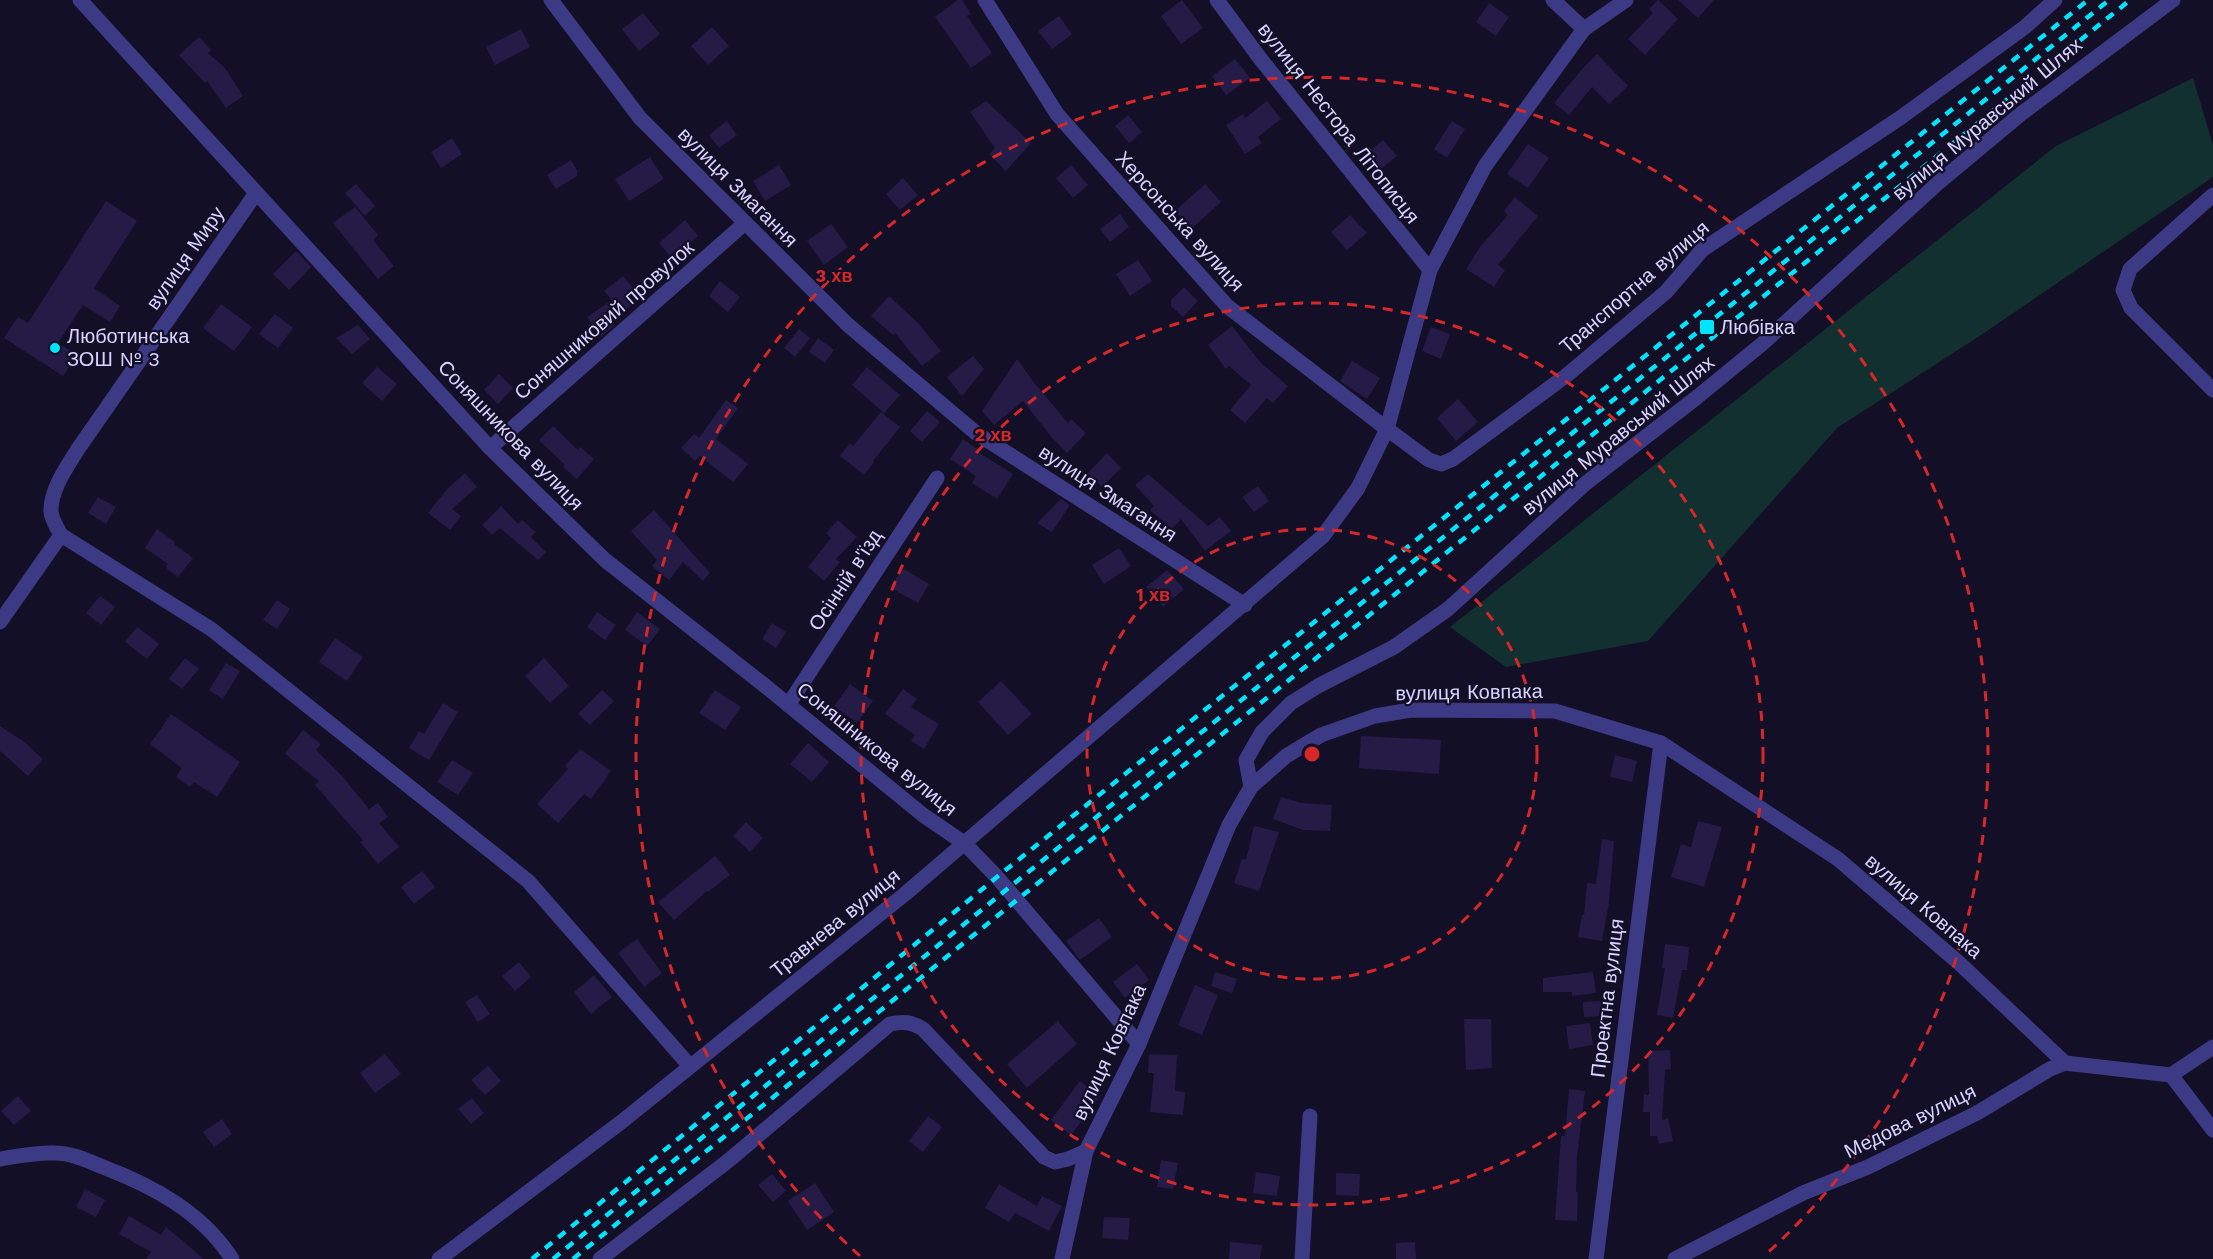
<svg xmlns="http://www.w3.org/2000/svg" width="2213" height="1259" font-family="'Work Sans',sans-serif">
<style>
.green{fill:#12302f}
.building{fill:#241b47}
.lines{fill:none;stroke-linecap:round;stroke-linejoin:round}
.minor{stroke:#3d3a85;stroke-width:15}
.rail{stroke:#00e5ff;stroke-width:4.5;stroke-dasharray:9 8;stroke-linecap:butt}
.ring{fill:none;stroke:#d62828;stroke-width:3;stroke-dasharray:10 8}
.poi-dot{fill:#00e5ff;stroke:#130f26;stroke-width:2}
.labels{text-anchor:middle;stroke-width:4.5;stroke-linejoin:round;paint-order:stroke}
.street-label{font-size:20px;fill:#d9d4ff;stroke:#130f26}
.poi-label{font-size:20px;fill:#d9d4ff;stroke:#130f26;text-anchor:start}
.centre{fill:#d62828;stroke:#130f26;stroke-width:3}
.ring-label{font-size:18px;text-anchor:middle;font-weight:bold;fill:#d62828;stroke:#130f26;stroke-width:4.5;stroke-linejoin:round;paint-order:stroke}
</style>
<rect width="100%" height="100%" fill="#130f26"/>
<path class="green" d="M2193 78 2213 145V177L1981 335 1837 428 1648 641 1506 667 1450 627 2056 146Z"/>
<g class="building">
<path d="M958 0H962L971 14 967 16 992 53 971 68 935 17Z"/>
<path d="M1182 0 1203 28 1181 44 1161 16Z"/>
<path d="M1658 0 1678 19 1645 55 1628 39 1653 13 1649 9Z"/>
<path d="M1678 0H1714L1698 18Z"/>
<path d="M1489 3 1509 17 1496 36 1476 22Z"/>
<path d="M643 13 660 34 639 51 622 29Z"/>
<path d="M1059 16 1072 34 1052 49 1038 31Z"/>
<path d="M712 27 729 46 708 65 691 46Z"/>
<path d="M521 29 530 47 495 65 486 47Z"/>
<path d="M199 37 211 50 208 53 225 68 243 96 226 108 207 81 205 83 179 55Z"/>
<path d="M1597 54 1628 86 1609 104 1592 87 1569 115 1554 103 1583 68Z"/>
<path d="M1235 59 1250 78 1226 95 1212 76Z"/>
<path d="M986 101 1031 143 1006 171 989 154 995 148 970 112Z"/>
<path d="M1267 101 1281 119 1258 137 1262 143 1245 154 1226 125 1243 114 1245 118Z"/>
<path d="M1128 115 1142 132 1129 143 1115 126Z"/>
<path d="M727 121 737 135 719 148 709 135Z"/>
<path d="M1452 121 1465 129 1447 158 1434 149Z"/>
<path d="M452 138 462 154 441 168 431 152Z"/>
<path d="M1383 140 1397 156 1381 169 1367 153Z"/>
<path d="M1528 144 1549 158 1528 188 1507 174Z"/>
<path d="M650 157 664 179 629 201 615 179Z"/>
<path d="M571 160 577 170V176L556 189 547 175Z"/>
<path d="M779 165 791 185 765 201 753 181Z"/>
<path d="M1071 165 1088 185 1073 198 1056 178Z"/>
<path d="M903 178 918 195 900 210 886 194Z"/>
<path d="M356 184 375 206 365 216 345 193Z"/>
<path d="M1205 184 1221 202 1191 229 1175 211Z"/>
<path d="M1515 197 1538 216 1498 265 1505 270 1494 287 1466 269 1480 247 1508 215 1504 211Z"/>
<path d="M106 201 137 221 94 288 120 306 110 322 83 305 58 343 77 355 63 376 4 338 18 317 28 323Z"/>
<path d="M355 207 378 235 373 240 394 266 378 279 333 223Z"/>
<path d="M1120 214 1129 227 1110 242 1100 229Z"/>
<path d="M1350 215 1367 233 1347 250 1331 232Z"/>
<path d="M685 220 698 236 672 258 659 243Z"/>
<path d="M831 224 848 247 824 265 807 241Z"/>
<path d="M296 251 311 267 289 290 273 274Z"/>
<path d="M1138 260 1152 281 1130 296 1116 274Z"/>
<path d="M623 276 641 297 611 322 614 326 601 337 587 317 612 300 604 291Z"/>
<path d="M720 281 740 297 728 312 709 296Z"/>
<path d="M1184 287 1198 301 1183 317 1171 306V300Z"/>
<path d="M889 296 917 322 941 351 922 366 895 333 893 335 871 316Z"/>
<path d="M221 304 252 327 234 351 203 328Z"/>
<path d="M275 314 293 328 278 348 259 334Z"/>
<path d="M358 325 370 339 352 354 336 338Z"/>
<path d="M1232 326 1260 362 1288 386 1273 403 1267 398 1245 423 1230 410 1251 385 1229 366 1226 369 1208 345Z"/>
<path d="M1431 327 1450 334 1441 359 1422 351Z"/>
<path d="M799 329 810 338 795 357 784 348Z"/>
<path d="M818 338 834 350 825 363 809 352Z"/>
<path d="M973 356 984 369 962 396 947 377Z"/>
<path d="M1017 359 1032 380 1068 423 1071 419 1086 433 1067 453 1053 439 1023 401 994 425 982 411Z"/>
<path d="M1352 361 1380 378 1367 399 1340 381Z"/>
<path d="M377 367 397 384 382 401 362 383Z"/>
<path d="M867 367 900 395 884 413 852 385Z"/>
<path d="M499 374 513 388 498 404 484 390Z"/>
<path d="M1458 399 1478 422 1456 441 1437 418Z"/>
<path d="M726 400 738 408 716 439 748 464 733 482 700 456 695 461 681 448 694 434 699 438Z"/>
<path d="M927 411 940 422 922 442 910 431Z"/>
<path d="M881 412 900 427 873 461 874 462 864 475 840 456 850 443 853 446Z"/>
<path d="M553 426 578 450 580 447 594 459 577 479 563 467 565 465 539 440Z"/>
<path d="M963 439 979 450 978 452 1013 474 997 499 972 483 976 476 950 459Z"/>
<path d="M1107 453 1121 468 1102 487 1088 473Z"/>
<path d="M465 473 477 487 452 509 461 516 450 530 428 513 447 489Z"/>
<path d="M1148 474 1208 526 1220 517 1231 531 1205 551 1181 519 1172 529 1150 510 1154 506 1135 485Z"/>
<path d="M1258 486 1269 501 1254 512 1242 497Z"/>
<path d="M98 497 116 507 106 524 88 513Z"/>
<path d="M1061 499 1070 505 1052 532 1037 523Z"/>
<path d="M501 506 518 524 522 520 536 532 531 537 546 552 538 560 500 528 492 535 482 525Z"/>
<path d="M654 510 710 573 703 581 683 562 669 580 652 566 657 560 631 531Z"/>
<path d="M838 520 857 537 836 559 840 562 824 581 808 567 831 538 826 533Z"/>
<path d="M157 529 175 542 174 544 193 558 178 577 166 568 168 564 145 548Z"/>
<path d="M1119 548 1131 566 1104 584 1092 565Z"/>
<path d="M902 568 929 584 918 603 891 588Z"/>
<path d="M1167 570 1184 589 1163 607 1146 587Z"/>
<path d="M100 596 115 607 101 625 86 613Z"/>
<path d="M277 600 290 609 277 629 263 620Z"/>
<path d="M597 612 616 625 605 640 587 627Z"/>
<path d="M637 612 660 629 647 646 625 630Z"/>
<path d="M772 623 786 632 776 648 762 639Z"/>
<path d="M137 627 159 644 147 659 125 642Z"/>
<path d="M335 638 363 657 347 681 319 662Z"/>
<path d="M185 658 199 669 182 689 169 679Z"/>
<path d="M544 658 569 686 550 703 525 676Z"/>
<path d="M226 663 240 671 223 699 209 690Z"/>
<path d="M1001 681 1032 714 1008 735 978 702Z"/>
<path d="M850 684 873 701 857 723 834 706Z"/>
<path d="M903 689 917 699 911 707 939 724 924 749 911 741 915 735 885 714Z"/>
<path d="M602 690 614 701 590 725 578 714Z"/>
<path d="M715 690 741 707 725 730 699 713Z"/>
<path d="M443 703 458 712 429 760 409 748 419 731 424 734Z"/>
<path d="M171 714 240 762 217 797 194 782 190 787 176 777 182 768 150 744Z"/>
<path d="M0 726 23 741 43 759 28 776 0 751Z"/>
<path d="M303 730 321 744 316 750 342 776 369 809 378 803 388 817 379 823 399 847 378 864 360 842 363 840 315 785 319 781 285 754Z"/>
<path d="M1361 736 1441 740 1439 774 1359 768Z"/>
<path d="M808 743 829 762 812 782 790 764Z"/>
<path d="M580 749 611 771 591 799 584 794 558 823 537 804 568 769 565 766Z"/>
<path d="M1615 755 1637 761 1632 782 1610 777Z"/>
<path d="M452 760 473 773 458 795 437 782Z"/>
<path d="M1281 797 1301 803 1332 805 1330 831 1303 830 1273 819Z"/>
<path d="M1698 821 1722 827 1704 887 1671 877 1681 844 1691 847Z"/>
<path d="M746 822 763 838 750 852 733 836Z"/>
<path d="M1254 826 1279 832 1259 891 1234 883 1242 859 1246 860Z"/>
<path d="M1602 839 1614 841 1609 903 1602 941 1578 937 1582 915H1584L1587 883 1596 884Z"/>
<path d="M715 856 730 875 708 892 707 891 674 920 658 902Z"/>
<path d="M422 871 435 887 414 904 401 887Z"/>
<path d="M1099 918 1112 937 1080 960 1066 941Z"/>
<path d="M637 939 662 973 644 987 618 953Z"/>
<path d="M1665 944 1689 947 1687 970H1682L1673 1018 1657 1015 1665 968H1662Z"/>
<path d="M519 962 531 977 515 991 502 976Z"/>
<path d="M1137 964 1149 980 1125 998 1113 982Z"/>
<path d="M1215 972 1237 979 1232 993 1211 986Z"/>
<path d="M1593 972 1596 993 1572 996V992H1543V978Z"/>
<path d="M594 975 612 997 591 1014 574 992Z"/>
<path d="M1195 985 1218 995 1202 1035 1178 1025Z"/>
<path d="M477 995 490 1014 478 1022 465 1002Z"/>
<path d="M1601 1001 1602 1016 1584 1017 1583 1002Z"/>
<path d="M1464 1019H1491L1492 1068 1466 1070Z"/>
<path d="M1058 1021 1077 1044 1027 1088 1007 1064Z"/>
<path d="M1590 1023 1593 1045 1569 1049 1566 1026Z"/>
<path d="M1670 1050 1671 1069 1665 1070 1662 1120 1668 1118 1673 1141 1659 1144 1657 1136H1650V1112H1643L1644 1094 1649 1095 1648 1051Z"/>
<path d="M385 1054 401 1074 375 1093 360 1073Z"/>
<path d="M1149 1054 1177 1055 1175 1091 1185 1092 1183 1115 1150 1112 1154 1073H1148Z"/>
<path d="M488 1066 501 1081 485 1095 471 1080Z"/>
<path d="M1080 1081 1100 1096 1071 1135 1051 1120Z"/>
<path d="M1569 1089 1585 1091 1577 1157 1576 1192H1578L1577 1221 1555 1220 1561 1136H1565Z"/>
<path d="M18 1096 31 1111 14 1125 1 1111Z"/>
<path d="M472 1098 484 1113 471 1124 458 1109Z"/>
<path d="M928 1116 942 1127 923 1152 909 1141Z"/>
<path d="M222 1119 232 1134 214 1147 203 1132Z"/>
<path d="M1161 1160 1178 1163 1173 1189 1157 1187Z"/>
<path d="M1256 1172 1280 1176 1277 1196 1253 1193Z"/>
<path d="M1336 1173 1360 1174 1359 1196 1336 1195Z"/>
<path d="M772 1174 786 1191 773 1202 758 1185Z"/>
<path d="M815 1183 834 1212 807 1230 788 1201Z"/>
<path d="M999 1184 1037 1206 1042 1196 1062 1206 1049 1231 1015 1213 1009 1222 985 1208Z"/>
<path d="M85 1189 105 1200 96 1217 76 1207Z"/>
<path d="M129 1216 161 1235 166 1227 204 1259H146L151 1252 119 1234Z"/>
<path d="M1104 1217 1130 1218 1128 1240 1102 1238Z"/>
<path d="M1230 1242 1262 1245 1260 1259H1229Z"/>
<path d="M1415 1242 1416 1259H1396V1243Z"/>
</g>
<g class="lines">
<g class="minor">
<path d="M80 0 490 448 605 560 764 685 923 815 964 843 997 877 1139 1044"/>
<path d="M551 0 640 118 848 325 976 433 1245 605"/>
<path d="M985 0 1057 114 1227 306 1387 429 1429 460 1441 464 1453 459 1567 375 1666 292 1702 250 1900 118 2025 27 2055 0"/>
<path d="M1217 0 1259 57 1430 270"/>
<path d="M1553 0 1584 29"/>
<path d="M2213 195 2130 269 2123 290 2131 308 2213 390"/>
<path d="M490 448 745 223"/>
<path d="M61 535 211 629 528 881 689 1065"/>
<path d="M0 622 61 535C57 528 52 520 51 512 50 490 67 467 78 449L256 193"/>
<path d="M788 705 937 478"/>
<path d="M1251 787 1246 760 1262 732 1291 703 1318 686 1394 647 1448 609 1586 483 1696 398 1762 344 1938 183 2022 113 2173 0"/>
<path d="M2171 1075 2213 1130"/>
<path d="M0 1159C18 1156 37 1152 55 1153 72 1153 88 1161 103 1167 153 1186 203 1213 232 1259"/>
<path d="M439 1259 620 1123 905 894 1323 536 1358 488 1387 429 1430 270 1485 166 1584 29 1626 0"/>
<path d="M600 1259 728 1161 890 1024C903 1021 912 1022 923 1029L1044 1157 1055 1162 1068 1159 1086 1151"/>
<path d="M1062 1259 1086 1151 1139 1044 1229 825 1251 787 1286 756 1321 735 1375 716 1411 710 1555 711 1661 743 1838 859 1958 962 2065 1063"/>
<path d="M1302 1259 1310 1116"/>
<path d="M1596 1259 1661 743"/>
<path d="M1675 1259 1803 1193 1868 1167 1977 1113 2050 1069 2065 1063 2171 1075 2213 1047"/>
</g>
<g class="rail">
<path d="M532 1259 997 877 2088 0"/>
<path d="M553 1259 1006 890 2109 0"/>
<path d="M573 1259 2130 0"/>
</g>
</g>
<g class="ring">
<circle cx="1312" cy="754" r="225"/>
<circle cx="1312" cy="754" r="451"/>
<path d="M860 1256A676 676 0 1 1 1764 1256"/>
</g>
<g class="poi-dot">
<rect x="1699" y="319" width="16" height="16" rx="3"/>
<circle cx="55" cy="348" r="6"/>
</g>
<g class="labels">
<g class="street-label">
<text transform="translate(1987 119) rotate(-40)" y="7">вулиця Муравський Шлях</text>
<text transform="translate(1339 123) rotate(52)" y="7">вулиця Нестора Літописця</text>
<text transform="translate(738 187) rotate(45)" y="7">вулиця Змагання</text>
<text transform="translate(1180 221) rotate(48)" y="7">Херсонська вулиця</text>
<text transform="translate(185 258) rotate(-55)" y="7">вулиця Миру</text>
<text transform="translate(1634 287) rotate(-41)" y="7">Транспортна вулиця</text>
<text transform="translate(604 320) rotate(-41)" y="7">Соняшниковий провулок</text>
<text transform="translate(511 435) rotate(46)" y="7">Соняшникова вулиця</text>
<text transform="translate(1618 435) rotate(-39)" y="7">вулиця Муравський Шлях</text>
<text transform="translate(1108 493) rotate(33)" y="7">вулиця Змагання</text>
<text transform="translate(845 580) rotate(-57)" y="7">Осінній в'їзд</text>
<text transform="translate(1469 692) rotate(-1)" y="7">вулиця Ковпака</text>
<text transform="translate(877 749) rotate(39)" y="7">Соняшникова вулиця</text>
<text transform="translate(1924 906) rotate(41)" y="7">вулиця Ковпака</text>
<text transform="translate(835 923) rotate(-39)" y="7">Травнева вулиця</text>
<text transform="translate(1607 998) rotate(-83)" y="7">Проектна вулиця</text>
<text transform="translate(1109 1052) rotate(-65)" y="7">вулиця Ковпака</text>
<text transform="translate(1910 1121) rotate(-26)" y="7">Медова вулиця</text>
</g>
<g class="poi-label">
<text x="1720" y="334">Любівка</text>
<text x="67" y="343">Люботинська<tspan x="67" dy="23">ЗОШ № 3</tspan></text>
</g>
</g>
<circle cx="1312" cy="754" r="9" class="centre"/>
<g class="ring-label">
<text x="834" y="282">3 хв</text>
<text x="993" y="441">2 хв</text>
<text x="1153" y="601">1 хв</text>
</g>
</svg>
